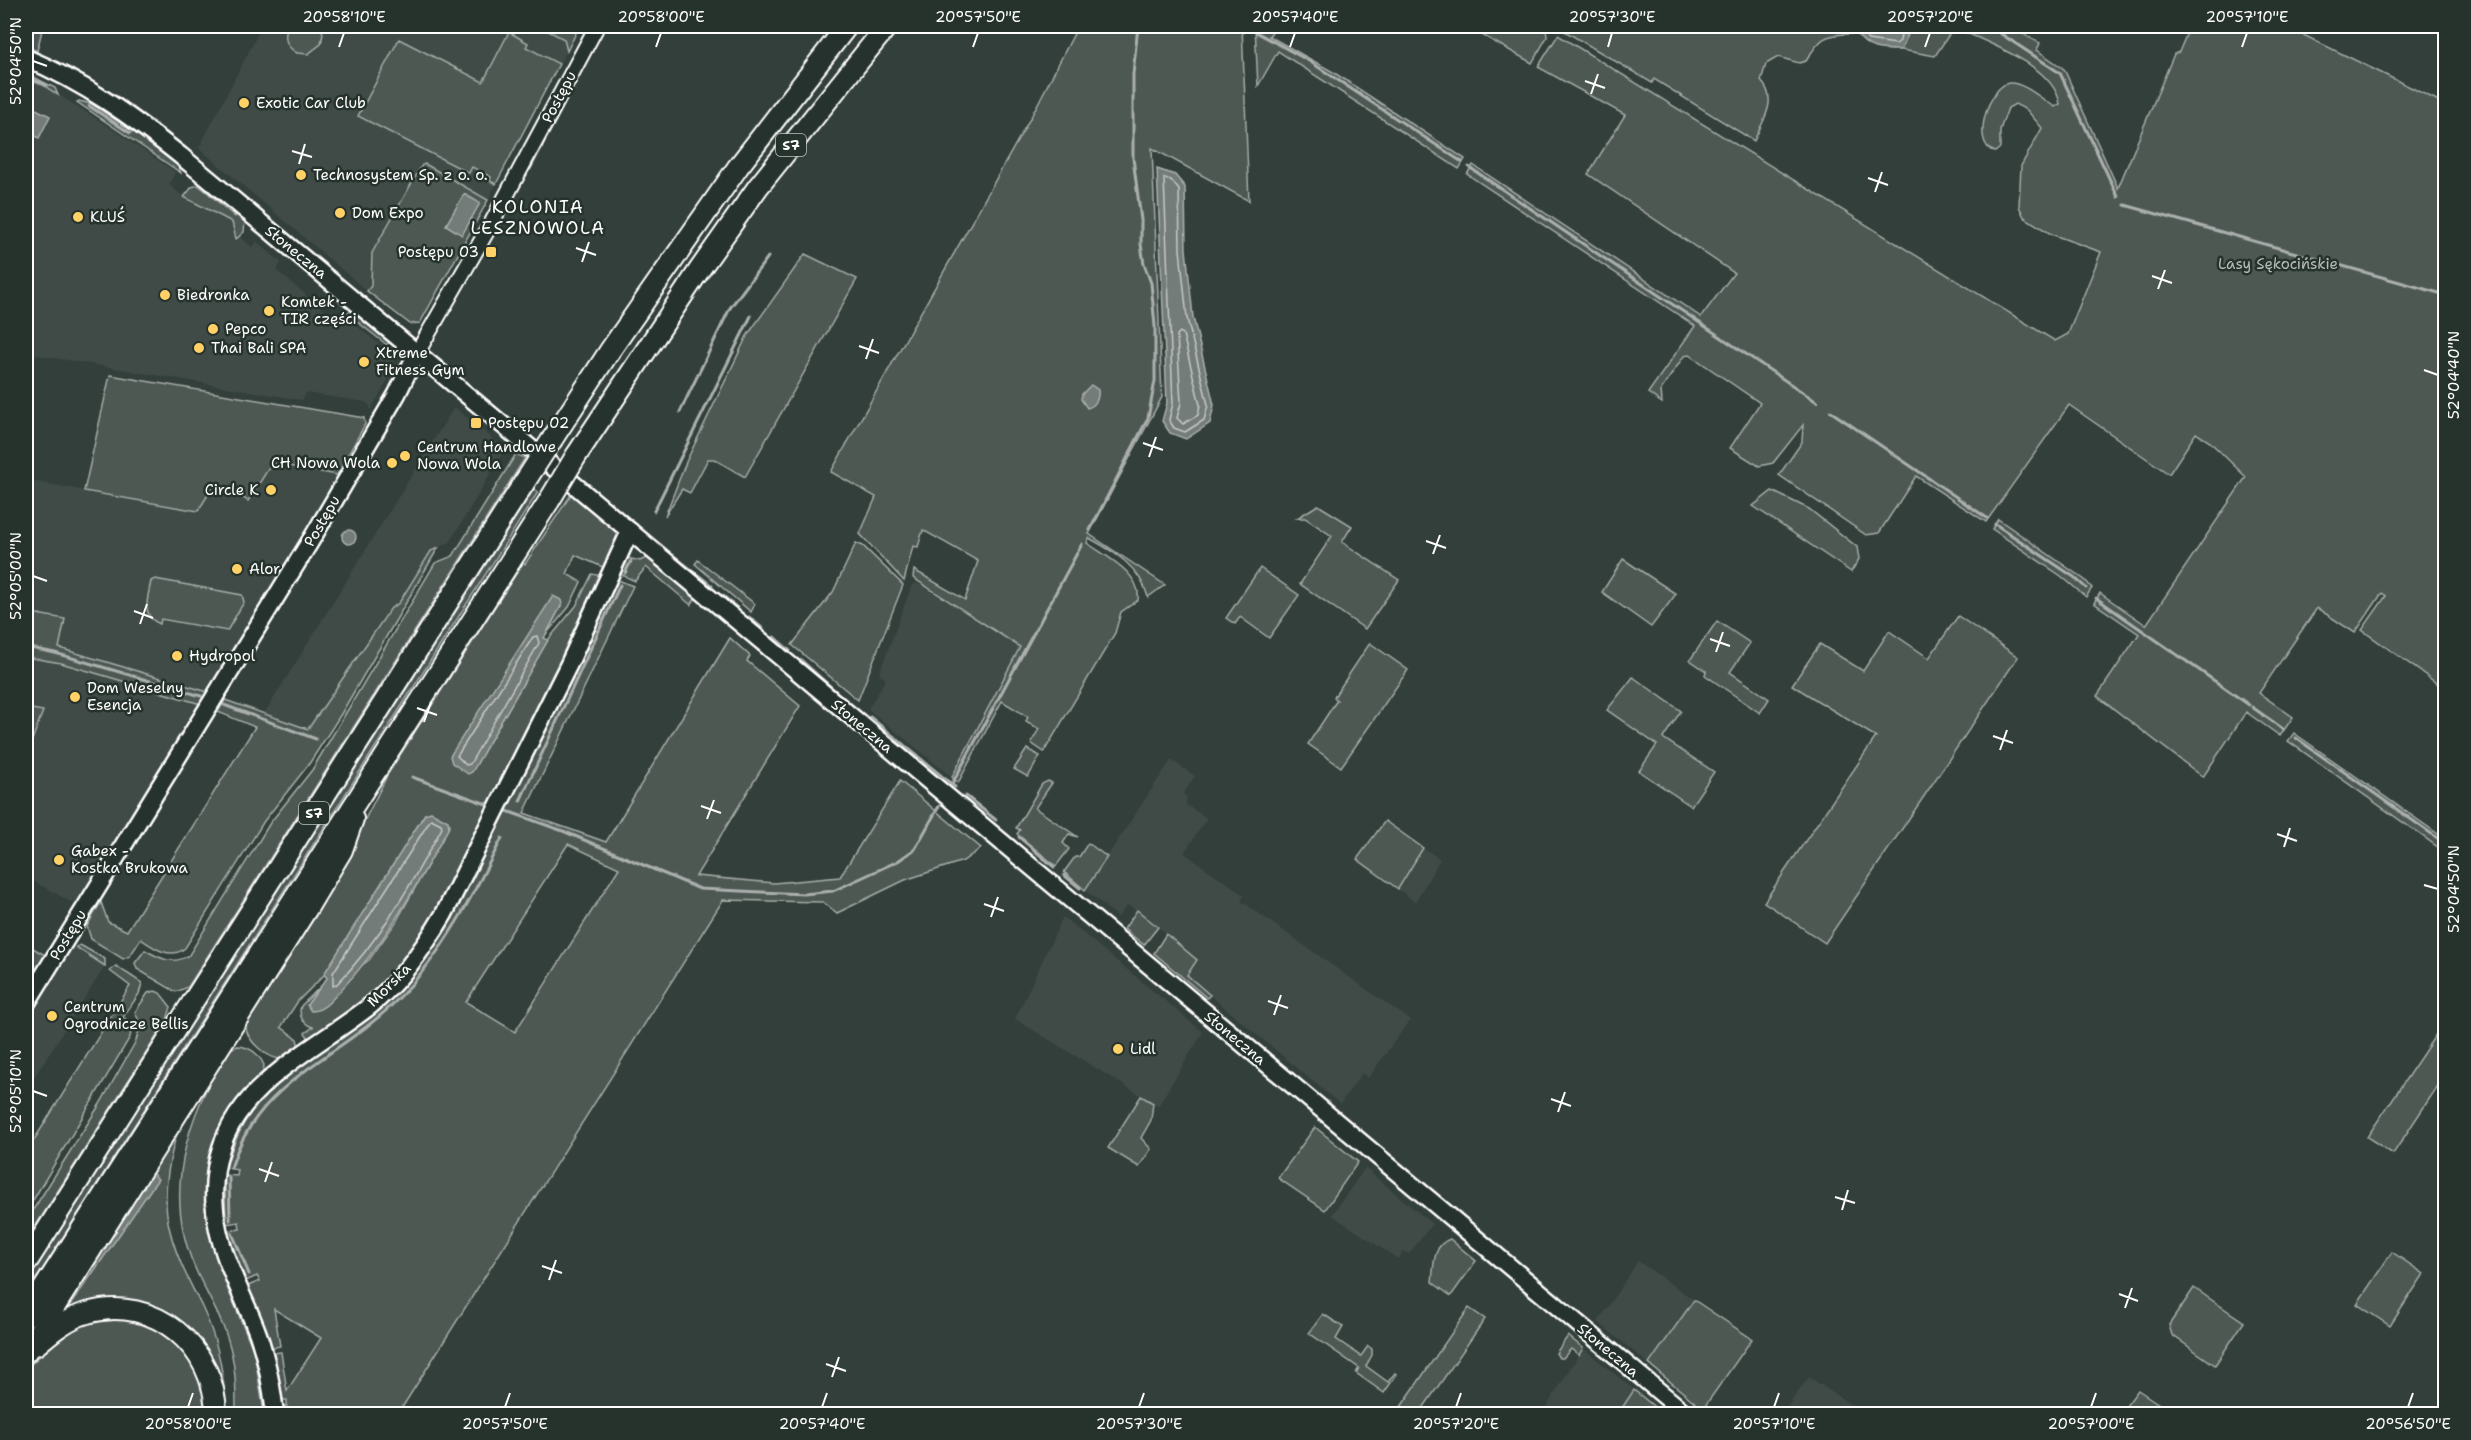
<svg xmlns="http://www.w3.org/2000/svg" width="2471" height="1440" font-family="'Shantell Sans',sans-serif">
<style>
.built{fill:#404c47}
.green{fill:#4d5853;stroke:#a6aca9;stroke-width:1.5;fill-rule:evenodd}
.water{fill:#737b78;stroke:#abb0ae;stroke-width:1.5}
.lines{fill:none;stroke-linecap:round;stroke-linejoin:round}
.shore{stroke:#c7cac9;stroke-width:1.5}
.stream{stroke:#abb0ae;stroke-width:3}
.minor-casing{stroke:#fff;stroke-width:18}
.major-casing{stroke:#fff;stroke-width:21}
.highway-casing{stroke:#fff;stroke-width:24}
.minor{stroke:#26332d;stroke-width:14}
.major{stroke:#26332d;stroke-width:16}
.highway{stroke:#26332d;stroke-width:20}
.highway-bridge-casing{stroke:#fff;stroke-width:24;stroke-linecap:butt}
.highway-bridge{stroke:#26332d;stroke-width:20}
.ticks{fill:none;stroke:#fff;stroke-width:2}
.poi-dot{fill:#ffd166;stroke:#26332d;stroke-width:2}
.labels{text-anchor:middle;stroke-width:5;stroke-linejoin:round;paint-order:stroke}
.shield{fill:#26332d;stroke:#bec2c0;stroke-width:1.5}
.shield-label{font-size:14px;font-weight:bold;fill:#fff}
.street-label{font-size:15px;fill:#fff;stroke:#26332d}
.poi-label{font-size:15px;fill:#fff;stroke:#26332d;text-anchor:start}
.park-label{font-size:15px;fill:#b8bcba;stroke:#26332d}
.quarter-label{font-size:18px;letter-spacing:1.5px;fill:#fff;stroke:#26332d}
.neatline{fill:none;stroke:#fff;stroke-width:2}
.ticks-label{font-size:15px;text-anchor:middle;fill:#fff}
</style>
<rect width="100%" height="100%" fill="#333f3a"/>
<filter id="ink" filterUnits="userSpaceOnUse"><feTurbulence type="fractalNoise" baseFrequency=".0167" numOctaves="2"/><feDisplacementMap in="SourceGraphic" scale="12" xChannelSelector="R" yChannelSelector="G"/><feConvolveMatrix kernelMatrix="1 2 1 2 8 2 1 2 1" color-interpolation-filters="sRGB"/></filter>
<g filter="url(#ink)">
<g class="built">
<path d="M262 26H539L564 39 567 51 559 64 526 47 528 43 483 83 399 40 469 173 472 167 491 178 490 181 496 184 488 200 425 164 372 252 371 286 367 291 199 148Z"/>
<path d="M26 79 43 85 106 125 175 172 169 185 184 197 232 222 235 237 239 236 252 247 257 242 281 262 277 271 341 324 346 317 393 356 394 370 370 411V406L366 402 306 393 302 400 26 353Z"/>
<path d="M454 407 505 449 450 542 431 551 399 603 391 608 308 729 264 714Z"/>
<path d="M272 463 337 475 215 680 211 682 208 692 59 648 65 620 26 612V480L198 511 215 482 248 501Z"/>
<path d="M917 583 1021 647 952 777 868 709 886 679 879 674 912 585Z"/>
<path d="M26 657 61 663 201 704 193 718H189L184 725 180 739 82 900 71 902 26 877V750L28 751 43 712 26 708Z"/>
<path d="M1171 760 1195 776 1183 794 1187 797 1186 805 1207 818 1184 853 1244 895 1241 901 1410 1020 1368 1078 1362 1073 1340 1104 1186 975 1197 960 1144 915 1127 905 1118 917 1085 890Z"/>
<path d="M1423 848 1440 859 1415 902 1398 889Z"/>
<path d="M1063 917 1203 1032 1158 1106 1015 1019Z"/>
<path d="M73 945 105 966 26 1090V1024Z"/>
<path d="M1365 1168 1432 1224 1409 1254 1403 1251 1398 1259 1332 1215Z"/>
<path d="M1638 1261 1694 1300 1649 1364 1598 1322Z"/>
<path d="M1583 1348 1634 1390 1618 1414H1542Z"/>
<path d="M1809 1377 1854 1407 1848 1414H1782Z"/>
</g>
<g class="green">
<path d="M26 26H43L37 51 26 46Z"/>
<path d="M288 26H320L323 33 321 44 308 54 297 53C286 47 283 37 288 26Z"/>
<path d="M539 26H575L579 27 567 51 564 39Z"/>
<path d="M1078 26H1242L1249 201 1152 148 1162 397 1089 534 1165 585 1148 597C1140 567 1115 552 1089 538L1087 543C1105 556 1142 573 1138 600L1121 612 1115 633 1044 752 1031 743 1039 729 1026 721 1028 717 1002 701 958 783 952 777 1020 647 913 578 914 570 965 600 978 561 923 530 918 547 913 546 904 581 860 534 876 497 831 472 1032 115Z"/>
<path d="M1255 26H1276L1269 36 1333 72 1465 159 1459 169 1278 51 1258 86Z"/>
<path d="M1466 26H1543L1546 28 1547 37 1532 63Z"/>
<path d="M1556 26H1857L1851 34C1824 34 1820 38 1806 61L1799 63 1778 57 1766 64 1761 81C1779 100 1763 120 1754 141L1654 79 1652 83Z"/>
<path d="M1908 26H2008L2040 43 2037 50 2064 69 2118 188 2174 54 2179 52 2190 26H2285L2445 104V689L2362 630 2386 596 2382 593 2355 633 2317 608 2259 693 2293 717 2280 736 2246 712 2203 777 2097 696 2139 634 2094 603 2100 593 2146 625 2246 477 2210 442 2196 433 2169 474 2069 405 1986 522 1916 476 1879 533 1866 535 1779 475 1802 442 1803 425 1773 463 1759 466 1730 448 1760 403 1690 355 1684 356 1661 390 1662 403 1648 393 1695 326 1467 174 1473 165 1701 317 1734 273 1588 174 1625 115 1538 67 1558 35 2055 341 2068 334 2101 252 2051 234 2024 217 2019 206 2021 166 2042 128 2027 110 2015 104 2008 108 2000 130V148L1995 152C1969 144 1990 85 2009 83 2024 82 2043 100 2055 107L2060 104C2054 65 1987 43 1954 27L1935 56 1901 50 1908 34Z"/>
<path d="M509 32 528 43 526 47 559 64 496 184 490 181 491 177 472 167 469 173 358 116 399 39 483 82Z"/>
<path d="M26 73 55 88 58 95 43 85 26 79Z"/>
<path d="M79 101 91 104C108 116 178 156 181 173L77 102Z"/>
<path d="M425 164 488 200 420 323 410 324 367 291 371 286 372 253 422 165Z"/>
<path d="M198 185 245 221 244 232 236 239 232 222 184 197 192 187Z"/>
<path d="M805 254 857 279 745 477 714 459H708L690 493 682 489 665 516 686 462 747 336Z"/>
<path d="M351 311 389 342 387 345 346 313Z"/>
<path d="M110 375 364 418 365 424 337 475 272 463 248 501 216 482 198 511 84 491Z"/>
<path d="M516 454 525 458 188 987 176 992 137 969 135 963 145 950C159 958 173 966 189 955L270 823 312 770 435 563 453 556Z"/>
<path d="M534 489 538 492 26 1295V1284Z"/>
<path d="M1772 491 1809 509 1857 547 1859 559 1851 572 1753 506Z"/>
<path d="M572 493 618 531 620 540 605 568 575 555 567 574 581 582 569 607 547 633 562 604 472 772 548 640 576 606 592 574 602 576 439 917 395 978 311 1041 305 1033 313 1027C303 1024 298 1016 301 1006L322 985 307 1005 369 960 396 922 449 827 450 824 425 814 328 971 298 1001 281 1027 297 1039 299 1047 284 1059C268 1060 244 1040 246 1023L351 847 388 774 523 563 525 564Z"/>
<path d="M1318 505 1352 526 1342 542 1399 580 1365 629 1300 584 1332 536 1305 518H1297Z"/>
<path d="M1998 519 2085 580 2092 588 2086 597 2061 576 1992 529Z"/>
<path d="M856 543 863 546 903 585 858 700 792 645 833 592Z"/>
<path d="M438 548 341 714 309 764 264 821 185 948C171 960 154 948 141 939L130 956 123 959 91 939 87 926 101 902 108 922 127 931 255 727 218 712 225 700 308 729 391 608 399 603 431 551Z"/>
<path d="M648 557H652L697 596 691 605 646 567 635 581 620 574 628 558 640 561Z"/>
<path d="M1623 559 1676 594 1651 627 1602 592Z"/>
<path d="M698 560 755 604 751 612 695 564Z"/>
<path d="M1260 568 1299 595 1269 638 1240 617 1235 624 1226 618Z"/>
<path d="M155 579 242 595 244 602 227 631 161 619 160 624C140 616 148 598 151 581Z"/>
<path d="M618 580 633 586 524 813 606 842 730 638 750 656 747 661 800 706 696 876 774 883 840 877 900 781 981 848 963 861 905 880 837 913 823 902 723 900 398 1414H282V1406H287V1400H281L273 1353 281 1352 287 1391 321 1338 274 1309 280 1346 271 1348 248 1286 260 1281 257 1276 246 1281 227 1231 240 1229 239 1222 226 1224 225 1175 237 1176 238 1170 226 1168C235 1136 248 1112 271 1088L380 1009 432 950 447 928 508 806ZM568 844 619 868 515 1032 466 1002Z"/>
<path d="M26 612 65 619 59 648 208 692 201 704 61 663 26 657Z"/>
<path d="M1958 616 2018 657 1825 943 1764 902 1876 737 1792 685 1820 644 1863 671 1889 631 1929 658Z"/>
<path d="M1717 621 1750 643 1730 672 1769 699 1760 713 1705 675 1706 671 1690 660Z"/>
<path d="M1370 643 1408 670 1341 767 1308 744 1337 700 1334 697Z"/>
<path d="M1633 677 1681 711 1663 738 1714 772 1691 806 1639 771 1657 745 1607 710Z"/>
<path d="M26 708 43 711 28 751 26 750Z"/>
<path d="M2294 733 2445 839V852L2288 741Z"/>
<path d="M1027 749 1040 756 1028 777 1014 769Z"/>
<path d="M1048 781 1052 783 1035 808 1078 837 1069 834 1063 843 1069 849 1056 866 1017 834 1020 830 1016 828 1042 784Z"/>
<path d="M1385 821 1423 848 1398 889 1357 859Z"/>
<path d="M1088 843 1107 857 1085 890 1064 872 1075 857H1079Z"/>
<path d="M1137 910 1158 927 1144 945 1124 929Z"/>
<path d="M1166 934 1197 960 1187 975 1210 995 1207 998 1154 953Z"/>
<path d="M26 944 45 955 26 988Z"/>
<path d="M80 945 105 959V966L76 947Z"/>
<path d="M116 966 142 983 139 994 123 1017 133 1024 130 1037 26 1212V1153L130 986 110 971Z"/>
<path d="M155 991 160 993 171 1007 167 1020 26 1241V1221L100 1104 136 1041C139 1030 141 1023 135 1012L148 993Z"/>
<path d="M2445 1021V1075L2393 1154 2367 1137Z"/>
<path d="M238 1046C250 1047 259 1054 264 1065L263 1071 209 1181 254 1338 269 1414H236C236 1392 236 1369 230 1347 223 1319 206 1294 195 1268 168 1207 179 1146 207 1088 214 1073 221 1050 238 1046Z"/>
<path d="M1141 1096 1153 1103 1151 1120 1141 1138 1151 1149 1139 1167 1108 1148Z"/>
<path d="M180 1123C170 1155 162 1189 168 1222 174 1253 188 1279 202 1307 216 1336 223 1367 225 1399H222L157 1313 59 1321Z"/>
<path d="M1315 1127 1358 1162 1325 1210 1278 1178Z"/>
<path d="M1450 1239 1476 1261 1451 1296 1432 1282C1434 1267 1432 1245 1450 1239Z"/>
<path d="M2392 1252 2424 1274 2390 1326 2357 1304Z"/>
<path d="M2194 1288 2244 1322 2215 1365 2172 1335 2169 1325Z"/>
<path d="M1694 1300 1752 1339 1703 1409 1649 1364Z"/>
<path d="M1469 1308 1485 1319 1419 1414H1396Z"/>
<path d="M1323 1314 1343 1327 1336 1339 1361 1356 1368 1346 1372 1349V1355L1366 1366 1388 1382 1395 1373 1397 1374 1384 1393 1356 1373 1359 1368 1309 1333Z"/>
<path d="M105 1317 140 1319 170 1335 200 1371 211 1414H26V1369L69 1329Z"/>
<path d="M1568 1336 1583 1348 1579 1355 1571 1349 1563 1358H1559L1556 1353Z"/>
<path d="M1634 1390 1663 1414H1618Z"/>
<path d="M2138 1390 2174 1414H2120Z"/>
</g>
<g class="water">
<path d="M1857 26H1908V34L1901 50C1878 50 1868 50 1855 32Z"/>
<path d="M28 105 50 116 39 138 26 131Z"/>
<path d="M1157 169 1175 175 1185 187 1186 249 1193 317 1214 405 1210 423 1186 439 1170 433 1162 421 1167 403Z"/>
<path d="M464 194 480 203 462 235 446 225Z"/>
<path d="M1091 385 1098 390C1099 398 1096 406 1087 408L1081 399 1082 394Z"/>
<circle cx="349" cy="537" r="7"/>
<path d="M553 596 561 600 562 604 544 638 548 640 472 772 468 774 452 763 450 756Z"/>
<path d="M431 812 448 821 449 827C416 886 387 941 340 991 332 999 324 1011 311 1011L307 1005 327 978 324 974 425 814Z"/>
<path d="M151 1172 158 1179 65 1313 60 1312Z"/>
</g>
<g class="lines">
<g class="shore">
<path d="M1862 26V31L1868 40 1896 44 1900 41 1902 26"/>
<path d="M1164 178 1171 180 1179 190 1180 250 1187 318 1208 405 1204 420 1185 432 1174 428 1169 420 1173 403Z"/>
<path d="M1180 332 1183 334 1200 405 1198 415 1183 424 1177 418 1181 403 1177 335Z"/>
<path d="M537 636 539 643 470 764 466 765 457 756 533 637Z"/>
<path d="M431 819 441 824 442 828C411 884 381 939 336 985L333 986V973Z"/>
</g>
<g class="stream">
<path d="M1989 26 2060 73 2118 197"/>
<path d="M1256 32 1309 61 1462 162"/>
<path d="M26 77 47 85"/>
<path d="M89 106 130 133"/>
<path d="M1469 167 1817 402"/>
<path d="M530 169 597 40"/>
<path d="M206 190 235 216"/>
<path d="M2125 205 2446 295"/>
<path d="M1830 411 1987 518"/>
<path d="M680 412 730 308 768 257"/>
<path d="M654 511 751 316"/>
<path d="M1995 524 2074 577 2086 588"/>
<path d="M1090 530 1148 418 1155 381V326L1151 283 1144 264 1141 244V220L1133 158V74L1138 26"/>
<path d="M674 556 712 586"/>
<path d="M625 573 631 561"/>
<path d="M722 595 737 608"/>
<path d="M2096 598 2249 705"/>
<path d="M749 617 763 629"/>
<path d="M774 637 790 651"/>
<path d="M26 647 55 653 201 696"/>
<path d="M801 660 840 695"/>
<path d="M224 705 316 739"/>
<path d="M2252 707 2283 729"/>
<path d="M870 717 955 787"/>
<path d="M2296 738 2446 844"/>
<path d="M412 777 492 806"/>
<path d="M952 784 1082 544"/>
<path d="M966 796 996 820"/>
<path d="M520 801 620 585"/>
<path d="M507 811 563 831 700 889 804 894 833 891 898 861 915 849 939 806"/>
<path d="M1019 837 1054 867"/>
<path d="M1064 875 1080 888"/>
<path d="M231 1168C258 1079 338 1060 398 999 443 954 473 895 502 838"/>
<path d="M229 1178 230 1220"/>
<path d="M232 1233 249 1274"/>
<path d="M227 1285 255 1352 265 1414"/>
</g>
<g class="minor-casing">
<path id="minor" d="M417 353 491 224 597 26"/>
</g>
<g class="major-casing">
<g id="major">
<path d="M26 58C84 82 132 117 181 156L1686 1414"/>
<path d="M26 1004 311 540 397 394 417 353"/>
<path d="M275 1414C272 1388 267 1360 258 1334 243 1293 219 1255 215 1210 204 1097 297 1063 370 1006 401 981 424 948 444 914L569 664 630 531"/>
</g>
</g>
<g class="highway-casing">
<g id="highway">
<path d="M553 438 611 349 738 167 847 26"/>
<path d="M576 456 700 269 758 187 887 26"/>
<path d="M26 1263 524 483"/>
<path d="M26 1316 549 501"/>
<path d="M36 1345C51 1332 68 1318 87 1313 155 1294 215 1347 216 1414"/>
<path d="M26 1352 306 910 342 850 353 819"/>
</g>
</g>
<use href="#minor" class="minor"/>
<use href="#major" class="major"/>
<use href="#highway" class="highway"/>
<g class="highway-bridge-casing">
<g id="highway-bridge">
<path d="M524 483 553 438"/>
<path d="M549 501 576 456"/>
</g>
</g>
<use href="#highway-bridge" class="highway-bridge"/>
</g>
</g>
<path class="ticks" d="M339 47 344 33M656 47 661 33M973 47 978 33M1290 47 1295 33M1608 47 1612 33M1925 47 1930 33M2242 47 2247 33M33 61 47 66M1585 81 1605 88M1591 94 1598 74M292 151 312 157M299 164 305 144M1868 178 1888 185M1875 192 1882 172M576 248 596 255M582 262 589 242M2152 276 2172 283M2158 289 2165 270M859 346 879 353M866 359 873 339M2424 370 2438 375M1143 443 1163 450M1149 457 1156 437M1426 541 1446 548M1433 554 1440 535M33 576 47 581M134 611 153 618M140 624 147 604M1710 639 1730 646M1716 652 1723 632M417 708 437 715M424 722 431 702M1993 736 2013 743M2000 750 2007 730M701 806 721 813M707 819 714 800M2277 834 2297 841M2284 847 2290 828M2424 885 2438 889M984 904 1004 911M991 917 998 897M1268 1001 1288 1008M1274 1015 1281 995M33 1091 47 1096M1551 1099 1571 1106M1558 1112 1565 1092M259 1169 279 1176M265 1182 272 1162M1835 1197 1855 1203M1842 1210 1848 1190M542 1266 562 1273M549 1280 556 1260M2119 1294 2138 1301M2125 1308 2132 1288M826 1364 846 1371M832 1377 839 1357M188 1407 193 1393M505 1407 510 1393M822 1407 827 1393M1139 1407 1144 1393M1456 1407 1461 1393M1774 1407 1779 1393M2091 1407 2096 1393M2408 1407 2413 1393"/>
<g class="poi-dot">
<circle cx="244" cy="103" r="6"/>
<circle cx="301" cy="175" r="6"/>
<circle cx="340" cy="213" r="6"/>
<circle cx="78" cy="217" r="6"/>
<rect x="485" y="246" width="12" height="12" rx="3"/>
<circle cx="165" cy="295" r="6"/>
<circle cx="269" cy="311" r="6"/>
<circle cx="213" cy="329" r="6"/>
<circle cx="199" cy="348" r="6"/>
<circle cx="364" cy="362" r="6"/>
<rect x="470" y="417" width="12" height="12" rx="3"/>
<circle cx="405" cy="456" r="6"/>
<circle cx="392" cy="463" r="6"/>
<circle cx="271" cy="490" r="6"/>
<circle cx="237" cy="569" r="6"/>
<circle cx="177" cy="656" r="6"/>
<circle cx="75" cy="697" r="6"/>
<circle cx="59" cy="860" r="6"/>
<circle cx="52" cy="1016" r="6"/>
<circle cx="1118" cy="1049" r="6"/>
</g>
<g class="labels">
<g class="shield">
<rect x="776" y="134" width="30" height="22" rx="4.5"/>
<rect x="299" y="802" width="30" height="22" rx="4.5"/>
</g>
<g class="shield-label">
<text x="791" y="150">S7</text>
<text x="314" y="818">S7</text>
</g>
<g class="street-label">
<text transform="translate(559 97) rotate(-62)" y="5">Postępu</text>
<text transform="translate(296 252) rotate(39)" y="5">Słoneczna</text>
<text transform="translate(322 521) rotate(-60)" y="5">Postępu</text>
<text transform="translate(862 726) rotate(40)" y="5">Słoneczna</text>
<text transform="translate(68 935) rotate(-59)" y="5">Postępu</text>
<text transform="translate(389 985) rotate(-45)" y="5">Morska</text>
<text transform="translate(1235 1038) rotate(40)" y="5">Słoneczna</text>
<text transform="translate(1608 1350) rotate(40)" y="5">Słoneczna</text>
</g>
<g class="poi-label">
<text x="256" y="108">Exotic Car Club</text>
<text x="313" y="180">Technosystem Sp. z o. o.</text>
<text x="352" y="218">Dom Expo</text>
<text x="90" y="222">KLUŚ</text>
<text x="479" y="257" text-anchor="end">Postępu 03</text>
<text x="177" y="300">Biedronka</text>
<text x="281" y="307">Komtek -<tspan x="281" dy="17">TIR części</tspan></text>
<text x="225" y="334">Pepco</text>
<text x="211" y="353">Thai Bali SPA</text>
<text x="376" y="358">Xtreme<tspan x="376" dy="17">Fitness Gym</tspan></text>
<text x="488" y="428">Postępu 02</text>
<text x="417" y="452">Centrum Handlowe<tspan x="417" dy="17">Nowa Wola</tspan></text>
<text x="380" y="468" text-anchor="end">CH Nowa Wola</text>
<text x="259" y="495" text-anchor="end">Circle K</text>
<text x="249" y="574">Alor</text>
<text x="189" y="661">Hydropol</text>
<text x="87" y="693">Dom Weselny<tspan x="87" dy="17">Esencja</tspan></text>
<text x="71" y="856">Gabex -<tspan x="71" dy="17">Kostka Brukowa</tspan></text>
<text x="64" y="1012">Centrum<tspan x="64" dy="17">Ogrodnicze Bellis</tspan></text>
<text x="1130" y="1054">Lidl</text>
</g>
<g class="park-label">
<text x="2278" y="269">Lasy Sękocińskie</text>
</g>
<g class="quarter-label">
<text x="538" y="213">KOLONIA<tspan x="538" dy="21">LESZNOWOLA</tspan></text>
</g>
</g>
<rect width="2471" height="1440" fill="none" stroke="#26332d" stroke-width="66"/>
<rect x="33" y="33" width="2405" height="1374" class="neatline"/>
<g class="ticks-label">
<text x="344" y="22">20°58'10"E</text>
<text x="661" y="22">20°58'00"E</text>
<text x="978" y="22">20°57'50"E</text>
<text x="1295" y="22">20°57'40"E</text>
<text x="1612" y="22">20°57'30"E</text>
<text x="1930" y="22">20°57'20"E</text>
<text x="2247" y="22">20°57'10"E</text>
<text transform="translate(16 61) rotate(-90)" y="5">52°04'50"N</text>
<text transform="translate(2454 375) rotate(-90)" y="5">52°04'40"N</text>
<text transform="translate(16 576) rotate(-90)" y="5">52°05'00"N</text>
<text transform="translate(2454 889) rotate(-90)" y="5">52°04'50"N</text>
<text transform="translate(16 1091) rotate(-90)" y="5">52°05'10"N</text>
<text x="188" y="1429">20°58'00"E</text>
<text x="505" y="1429">20°57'50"E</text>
<text x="822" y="1429">20°57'40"E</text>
<text x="1139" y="1429">20°57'30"E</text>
<text x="1456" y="1429">20°57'20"E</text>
<text x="1774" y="1429">20°57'10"E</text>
<text x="2091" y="1429">20°57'00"E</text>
<text x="2408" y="1429">20°56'50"E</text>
</g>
</svg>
